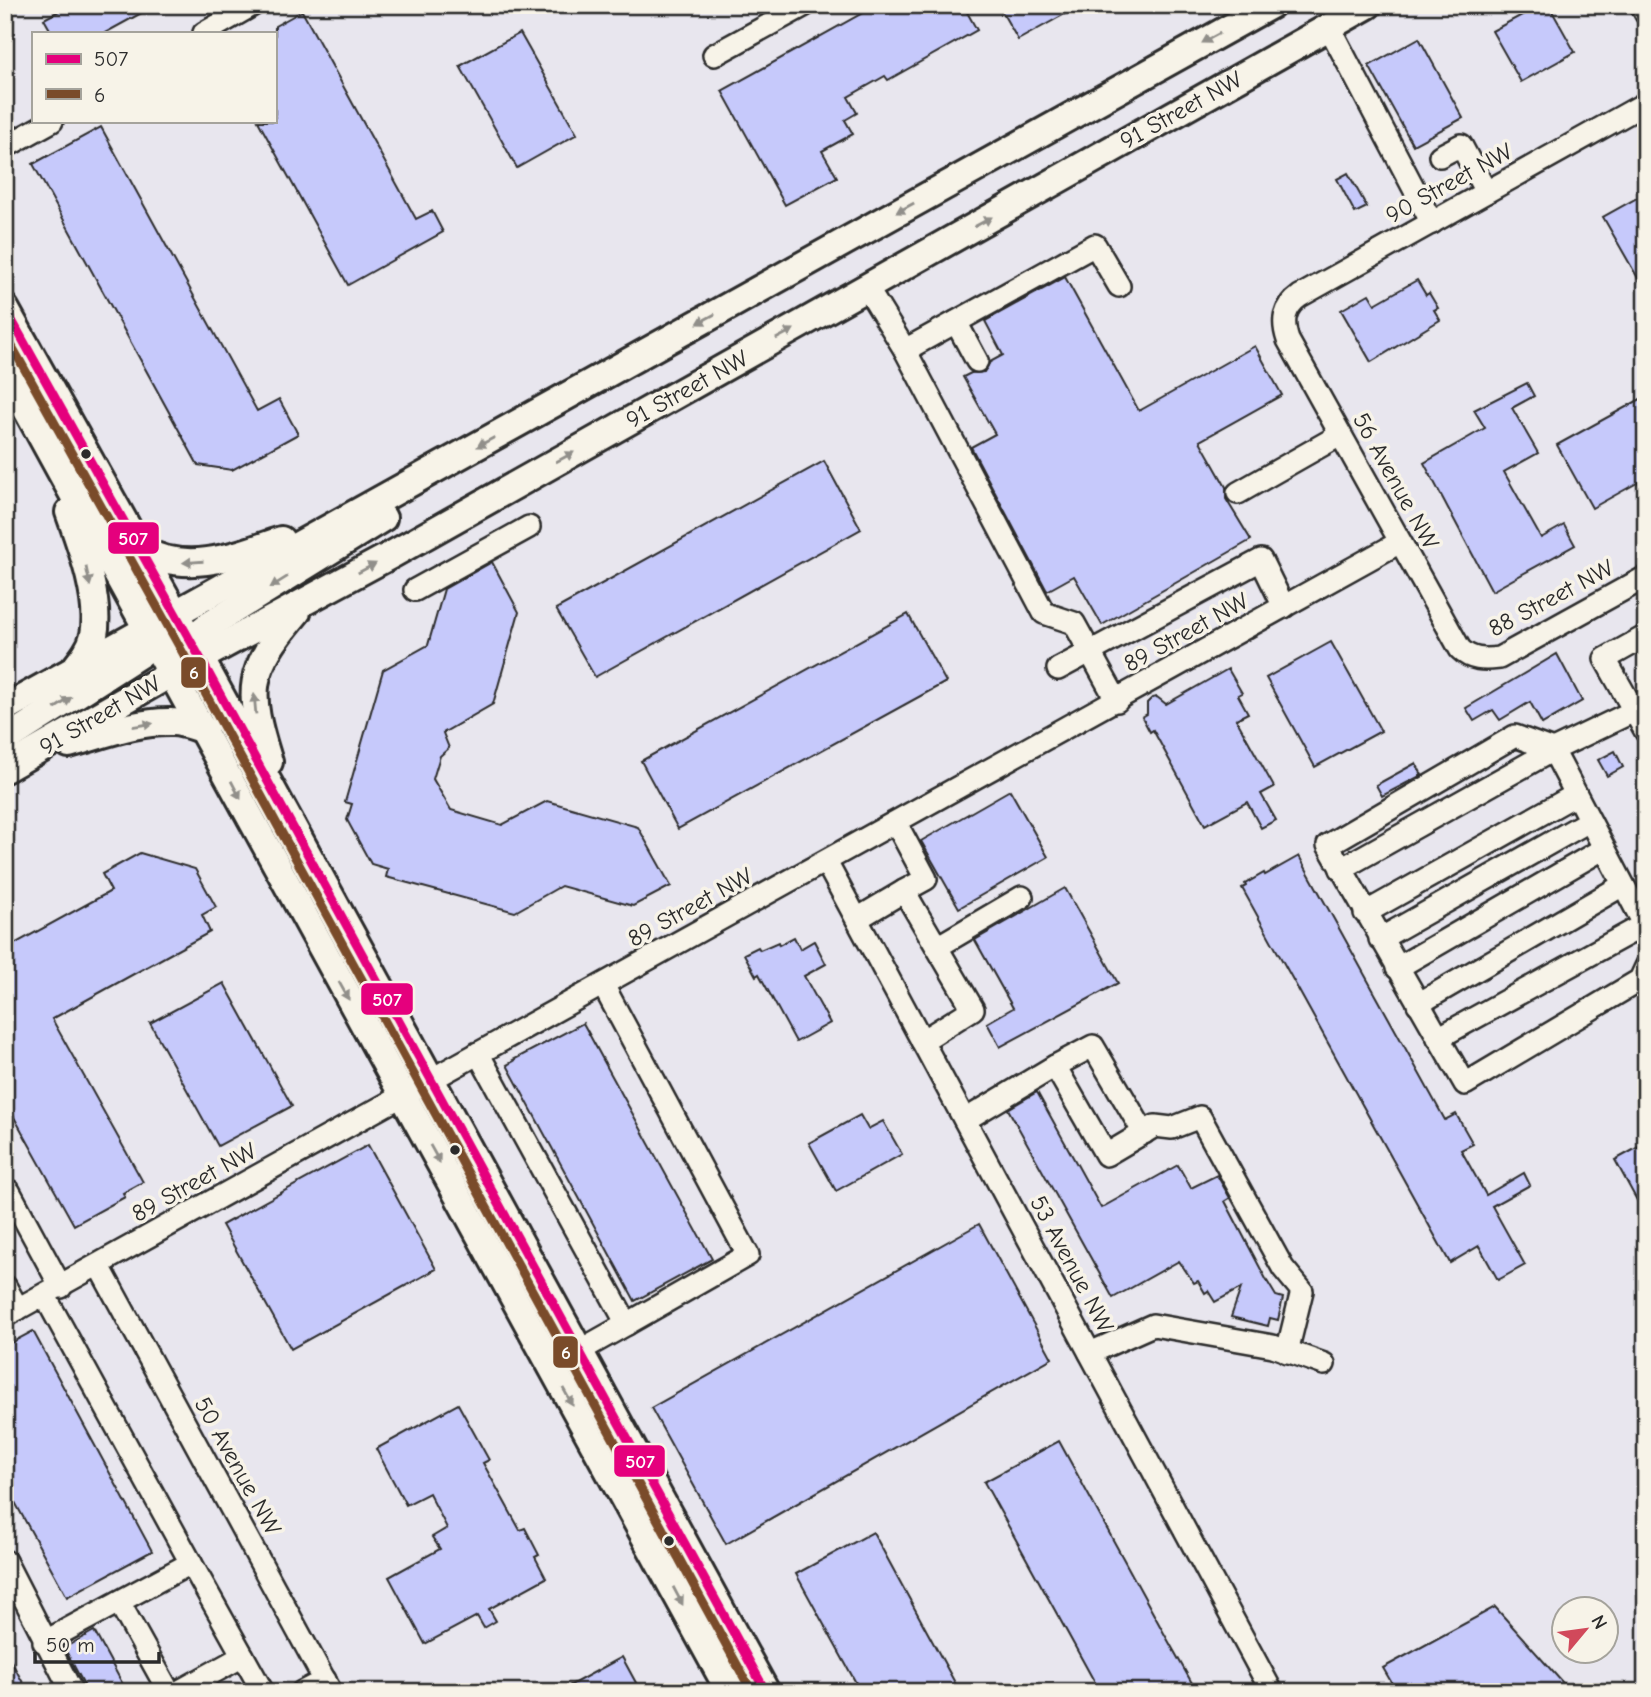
<svg xmlns="http://www.w3.org/2000/svg" width="1651" height="1697" font-family="'Comic Neue',sans-serif">
<style>
.building{fill:#c6c9fb;stroke:#2b2b2b;stroke-width:2}
.lines{fill:none;stroke-linecap:round;stroke-linejoin:round}
.minor-casing{stroke:#2b2b2b;stroke-width:26}
.major-casing{stroke:#2b2b2b;stroke-width:32}
.minor{stroke:#f7f3e8;stroke-width:21}
.major{stroke:#f7f3e8;stroke-width:26}
.bus-1-casing{stroke:#f7f3e8;stroke-width:14}
.bus-2-casing{stroke:#f7f3e8;stroke-width:14}
.bus-1{stroke:#e5007d;stroke-width:9}
.bus-2{stroke:#7a4b2a;stroke-width:9}
.oneway{fill:#918f8a}
.bus-dot{fill:#2b2b2b;stroke:#f7f3e8;stroke-width:2.5}
.labels{text-anchor:middle;stroke-width:7;stroke-linejoin:round;paint-order:stroke}
.street-label{font-size:24px;fill:#2b2b2b;stroke:#f7f3e8}
.line-badge{stroke:#f7f3e8;stroke-width:2.5}
.badge-label{font-size:19px;text-anchor:middle;font-weight:bold;fill:#fff}
</style>
<rect width="100%" height="100%" fill="#e8e6ee"/>
<filter id="ink" filterUnits="userSpaceOnUse"><feTurbulence type="fractalNoise" baseFrequency=".0143" numOctaves="2"/><feDisplacementMap in="SourceGraphic" scale="14" xChannelSelector="R" yChannelSelector="G"/><feConvolveMatrix kernelMatrix="1 2 1 2 8 2 1 2 1" color-interpolation-filters="sRGB"/></filter>
<g filter="url(#ink)">
<g class="building">
<path d="M70 5H156L105 33H52L44 19Z"/>
<path d="M877 5H963L977 30 888 80 885 76 848 97 857 113 845 120 853 134 822 151 837 177 785 205 722 91Z"/>
<path d="M998 5H1081L1018 40Z"/>
<path d="M1537 7 1552 11 1575 52 1521 82 1492 31Z"/>
<path d="M302 11 416 219 432 211 443 232 348 285 258 121H275V26Z"/>
<path d="M520 33 577 134 517 168 460 66Z"/>
<path d="M1419 38 1463 118 1413 145 1369 66Z"/>
<path d="M101 127 257 411 279 399 298 434 232 470 198 465 33 164Z"/>
<path d="M1348 173 1367 207 1355 213 1337 179Z"/>
<path d="M1646 193V292L1603 217Z"/>
<path d="M1065 277 1139 411 1255 346 1282 395 1200 441 1226 487V499L1251 540 1102 625 1074 576 1047 591 971 447 995 434 963 377 971 373 984 372 990 362 1003 355 985 321Z"/>
<path d="M1417 280 1426 295 1429 293 1438 308 1434 310 1440 320 1371 362 1341 310 1369 294 1375 304Z"/>
<path d="M1527 383 1534 396 1512 408 1538 453 1504 472 1541 538 1564 525 1575 545 1492 591 1424 463 1485 428 1474 410Z"/>
<path d="M1646 396V478L1592 508 1557 445Z"/>
<path d="M824 461 861 529 595 677 556 609Z"/>
<path d="M492 562 519 612 493 704 443 733 449 748 440 756 433 779 451 810 502 825 547 801 638 827 671 886 633 906 561 886 515 912 386 877 388 869 371 864 347 820 352 804 345 802 383 670 428 645 444 589Z"/>
<path d="M908 614 946 682 678 829 641 761Z"/>
<path d="M1331 642 1381 731 1315 767 1266 678Z"/>
<path d="M1557 654 1582 701 1542 724 1530 702 1500 720 1493 710 1474 721 1466 708Z"/>
<path d="M1228 669 1242 693 1238 695 1248 713 1236 719 1274 787 1261 794 1276 820 1261 828 1247 802 1205 825 1153 730 1150 732 1142 717 1147 714V703L1152 698 1157 697 1166 704Z"/>
<path d="M1615 751 1623 767 1607 776 1598 760Z"/>
<path d="M1416 763 1422 775 1382 796 1376 785Z"/>
<path d="M1010 790 1048 857 959 908 921 841Z"/>
<path d="M140 853 195 869 216 907 202 915 210 932 52 1019 143 1182 123 1193 125 1197 74 1225 5 1101V949L111 891 102 874Z"/>
<path d="M1299 856 1445 1120 1456 1114 1473 1144 1461 1150 1486 1195 1524 1173 1530 1185 1492 1206 1525 1265 1498 1280 1479 1246 1450 1263 1242 888 1246 886 1245 884 1264 873 1265 875Z"/>
<path d="M1065 888 1118 983 1000 1047 987 1023 1013 1008 975 940Z"/>
<path d="M794 937 800 949 814 941 826 964 804 976 830 1023 796 1042 759 974 756 976 744 954 758 947 760 950 778 942 779 945Z"/>
<path d="M224 983 292 1106 218 1146 150 1023Z"/>
<path d="M583 1023 712 1259 635 1301 507 1065 514 1061 513 1060Z"/>
<path d="M1037 1092 1101 1208 1178 1165 1191 1188 1217 1175 1230 1198 1225 1201 1267 1281 1276 1296 1283 1298 1278 1320 1270 1318 1268 1326 1231 1317 1241 1288 1215 1302 1208 1291 1205 1293 1198 1281 1194 1283 1179 1261 1113 1298 1008 1109Z"/>
<path d="M860 1115 868 1129 883 1121 902 1154 836 1191 809 1143Z"/>
<path d="M1646 1143V1217L1615 1160Z"/>
<path d="M368 1145 436 1269 291 1349 222 1225Z"/>
<path d="M979 1224 1052 1358 726 1544 651 1408Z"/>
<path d="M33 1331 152 1551 67 1597 5 1484V1346Z"/>
<path d="M458 1404 489 1460 483 1463 520 1530 525 1528 539 1555 535 1557 546 1578 489 1609 496 1621 484 1628 477 1616 425 1644 389 1577 440 1549 432 1537 447 1528 429 1493 406 1505 376 1449Z"/>
<path d="M1059 1441 1165 1635 1197 1692H1100L1083 1661 984 1482Z"/>
<path d="M873 1532 960 1692H861L796 1574Z"/>
<path d="M1495 1607 1571 1692H1397L1383 1668Z"/>
<path d="M94 1631 127 1692H88L67 1653 64 1648Z"/>
<path d="M5 1650 28 1692H5Z"/>
<path d="M622 1657 641 1692H558Z"/>
</g>
<g class="lines">
<g class="minor-casing">
<g id="minor">
<path d="M1641 5 1646 14"/>
<path d="M1329 27 1432 223"/>
<path d="M204 33 253 5"/>
<path d="M714 55 805 5"/>
<path d="M1646 103 1300 296C1283 308 1282 322 1288 340L1460 649C1471 660 1484 660 1499 658L1646 577"/>
<path d="M5 147 52 121"/>
<path d="M1440 156 1461 145 1486 192"/>
<path d="M867 288 905 350 1095 245 1119 286"/>
<path d="M956 322 977 361"/>
<path d="M905 350 1044 613 1074 623 1117 701"/>
<path d="M1238 493 1340 435"/>
<path d="M415 590 529 527"/>
<path d="M1646 636 1605 659 1646 732"/>
<path d="M1058 669 1261 560 1284 607"/>
<path d="M1634 711 1553 750 1646 928"/>
<path d="M1553 750 1515 736 1328 845 1465 1084 1640 980 1646 967"/>
<path d="M896 823 926 879 904 891"/>
<path d="M826 862 1272 1692"/>
<path d="M1341 869 1553 750"/>
<path d="M1365 913 1575 795"/>
<path d="M857 919 904 891 973 1009 922 1041"/>
<path d="M1380 939 1589 821"/>
<path d="M937 947 1022 897"/>
<path d="M1397 968 1603 849"/>
<path d="M1418 1004 1623 885"/>
<path d="M1438 1038 1644 925"/>
<path d="M478 1053 627 1324 748 1255 603 985"/>
<path d="M1055 1066 1093 1046 1144 1133"/>
<path d="M965 1120 1055 1066 1106 1155 1155 1126 1172 1128 1200 1117 1283 1268 1302 1291 1287 1352"/>
<path d="M9 1191 61 1287"/>
<path d="M99 1266 331 1692"/>
<path d="M5 1286 18 1309"/>
<path d="M5 1316 1400 542"/>
<path d="M579 1351 627 1324"/>
<path d="M1090 1353 1153 1325 1273 1346 1324 1364"/>
<path d="M5 1561 72 1692"/>
<path d="M191 1563 263 1692"/>
<path d="M119 1602 169 1692"/>
<path d="M44 1642 191 1563 45 1296"/>
<path d="M178 1692 243 1656"/>
<path d="M302 1692 325 1680"/>
</g>
</g>
<g class="major-casing">
<g id="major">
<path d="M5 308 209 674 766 1692"/>
<path d="M5 370 730 1692"/>
<path d="M69 512C81 546 101 599 94 635 91 648 83 658 75 668"/>
<path d="M140 549C186 576 235 556 281 540"/>
<path d="M181 653 190 640 206 627 383 518"/>
<path d="M5 708 1271 5"/>
<path d="M5 740 140 654 166 632"/>
<path d="M69 744C102 735 137 721 172 722 183 722 194 727 204 730"/>
<path d="M269 762C246 689 247 671 297 612"/>
<path d="M5 769 172 673 393 554 1368 5"/>
</g>
</g>
<use href="#minor" class="minor"/>
<use href="#major" class="major"/>
<g class="bus-1-casing">
<path id="bus-1" d="M5 308 209 674 766 1692"/>
</g>
<g class="bus-2-casing">
<path id="bus-2" d="M5 334 198 680 752 1692"/>
</g>
<use href="#bus-1" class="bus-1"/>
<use href="#bus-2" class="bus-2"/>
</g>
<defs><path id="oneway-solid" d="M-6-.8H1V-3.2L6.5 0L1 3.2V.8H-6Z" transform="scale(1.75)"/></defs>
<g class="oneway">
<use href="#oneway-solid" transform="translate(1211 38) rotate(151)"/>
<use href="#oneway-solid" transform="translate(905 208) rotate(151)"/>
<use href="#oneway-solid" transform="translate(983 222) rotate(-29)"/>
<use href="#oneway-solid" transform="translate(706 319) rotate(151)"/>
<use href="#oneway-solid" transform="translate(785 334) rotate(-29)"/>
<use href="#oneway-solid" transform="translate(486 442) rotate(151)"/>
<use href="#oneway-solid" transform="translate(565 457) rotate(-29)"/>
<use href="#oneway-solid" transform="translate(193 562) rotate(176)"/>
<use href="#oneway-solid" transform="translate(367 568) rotate(-28)"/>
<use href="#oneway-solid" transform="translate(88 576) rotate(78)"/>
<use href="#oneway-solid" transform="translate(279 582) rotate(148)"/>
<use href="#oneway-solid" transform="translate(63 703) rotate(-33)"/>
<use href="#oneway-solid" transform="translate(255 704) rotate(-95)"/>
<use href="#oneway-solid" transform="translate(143 725) rotate(-9)"/>
<use href="#oneway-solid" transform="translate(236 790) rotate(62)"/>
<use href="#oneway-solid" transform="translate(344 991) rotate(61)"/>
<use href="#oneway-solid" transform="translate(435 1154) rotate(61)"/>
<use href="#oneway-solid" transform="translate(568 1397) rotate(61)"/>
<use href="#oneway-solid" transform="translate(678 1596) rotate(62)"/>
</g>
</g>
<g class="bus-dot">
<circle cx="86" cy="454" r="6"/>
<circle cx="455" cy="1150" r="6"/>
<circle cx="669" cy="1541" r="6"/>
</g>
<g class="labels">
<g class="street-label">
<text transform="translate(1181 110) rotate(-29)" y="8">91 Street NW</text>
<text transform="translate(1449 183) rotate(-29)" y="8">90 Street NW</text>
<text transform="translate(687 389) rotate(-29)" y="8">91 Street NW</text>
<text transform="translate(1396 481) rotate(61)" y="8">56 Avenue NW</text>
<text transform="translate(1551 598) rotate(-28)" y="8">88 Street NW</text>
<text transform="translate(1186 632) rotate(-29)" y="8">89 Street NW</text>
<text transform="translate(100 715) rotate(-30)" y="8">91 Street NW</text>
<text transform="translate(690 907) rotate(-29)" y="8">89 Street NW</text>
<text transform="translate(194 1182) rotate(-29)" y="8">89 Street NW</text>
<text transform="translate(1072 1264) rotate(62)" y="8">53 Avenue NW</text>
<text transform="translate(238 1466) rotate(61)" y="8">50 Avenue NW</text>
</g>
</g>
<g class="line-badge">
<rect x="107" y="521" width="53" height="34" rx="7" fill="#e5007d"/>
<rect x="180" y="656" width="27" height="33" rx="7" fill="#7a4b2a"/>
<rect x="360" y="982" width="54" height="34" rx="7" fill="#e5007d"/>
<rect x="552" y="1335" width="27" height="34" rx="7" fill="#7a4b2a"/>
<rect x="613" y="1444" width="53" height="34" rx="7" fill="#e5007d"/>
</g>
<g class="badge-label">
<text x="133" y="545">507</text>
<text x="194" y="679">6</text>
<text x="387" y="1006">507</text>
<text x="566" y="1359">6</text>
<text x="640" y="1468">507</text>
</g>
<rect width="1651" height="1697" fill="none" stroke="#f7f3e8" stroke-width="28"/>
<rect x="14" y="14" width="1623" height="1669" fill="none" stroke="#2b2b2b" stroke-width="2.5" filter="url(#ink)"/>
<rect x="32" y="32" width="245" height="91" fill="#f7f3e8" stroke="#a5a39c" stroke-width="2"/>
<rect x="46" y="54" width="35" height="10" fill="#e5007d" stroke="#a5a39c" stroke-width="2"/>
<text x="94" y="66" font-size="21" fill="#2b2b2b">507</text>
<rect x="46" y="89" width="35" height="10" fill="#7a4b2a" stroke="#a5a39c" stroke-width="2"/>
<text x="94" y="102" font-size="21" fill="#2b2b2b">6</text>
<g transform="translate(1585 1630) rotate(61)"><circle r="33" fill="#f7f3e8" stroke="#a5a39c" stroke-width="2"/>
<path d="M0-5L12 26L0 18L-12 26Z" fill="#d1495b"/>
<text y="-10" font-size="19" font-weight="bold" text-anchor="middle" fill="#2b2b2b">N</text>
</g>
<path d="M35 1652v10h124v-10" fill="none" stroke="#2b2b2b" stroke-width="3.5"/>
<text x="46" y="1652" font-size="21" fill="#2b2b2b" stroke="#f7f3e8" stroke-width="5" paint-order="stroke">50 m</text>
</svg>
